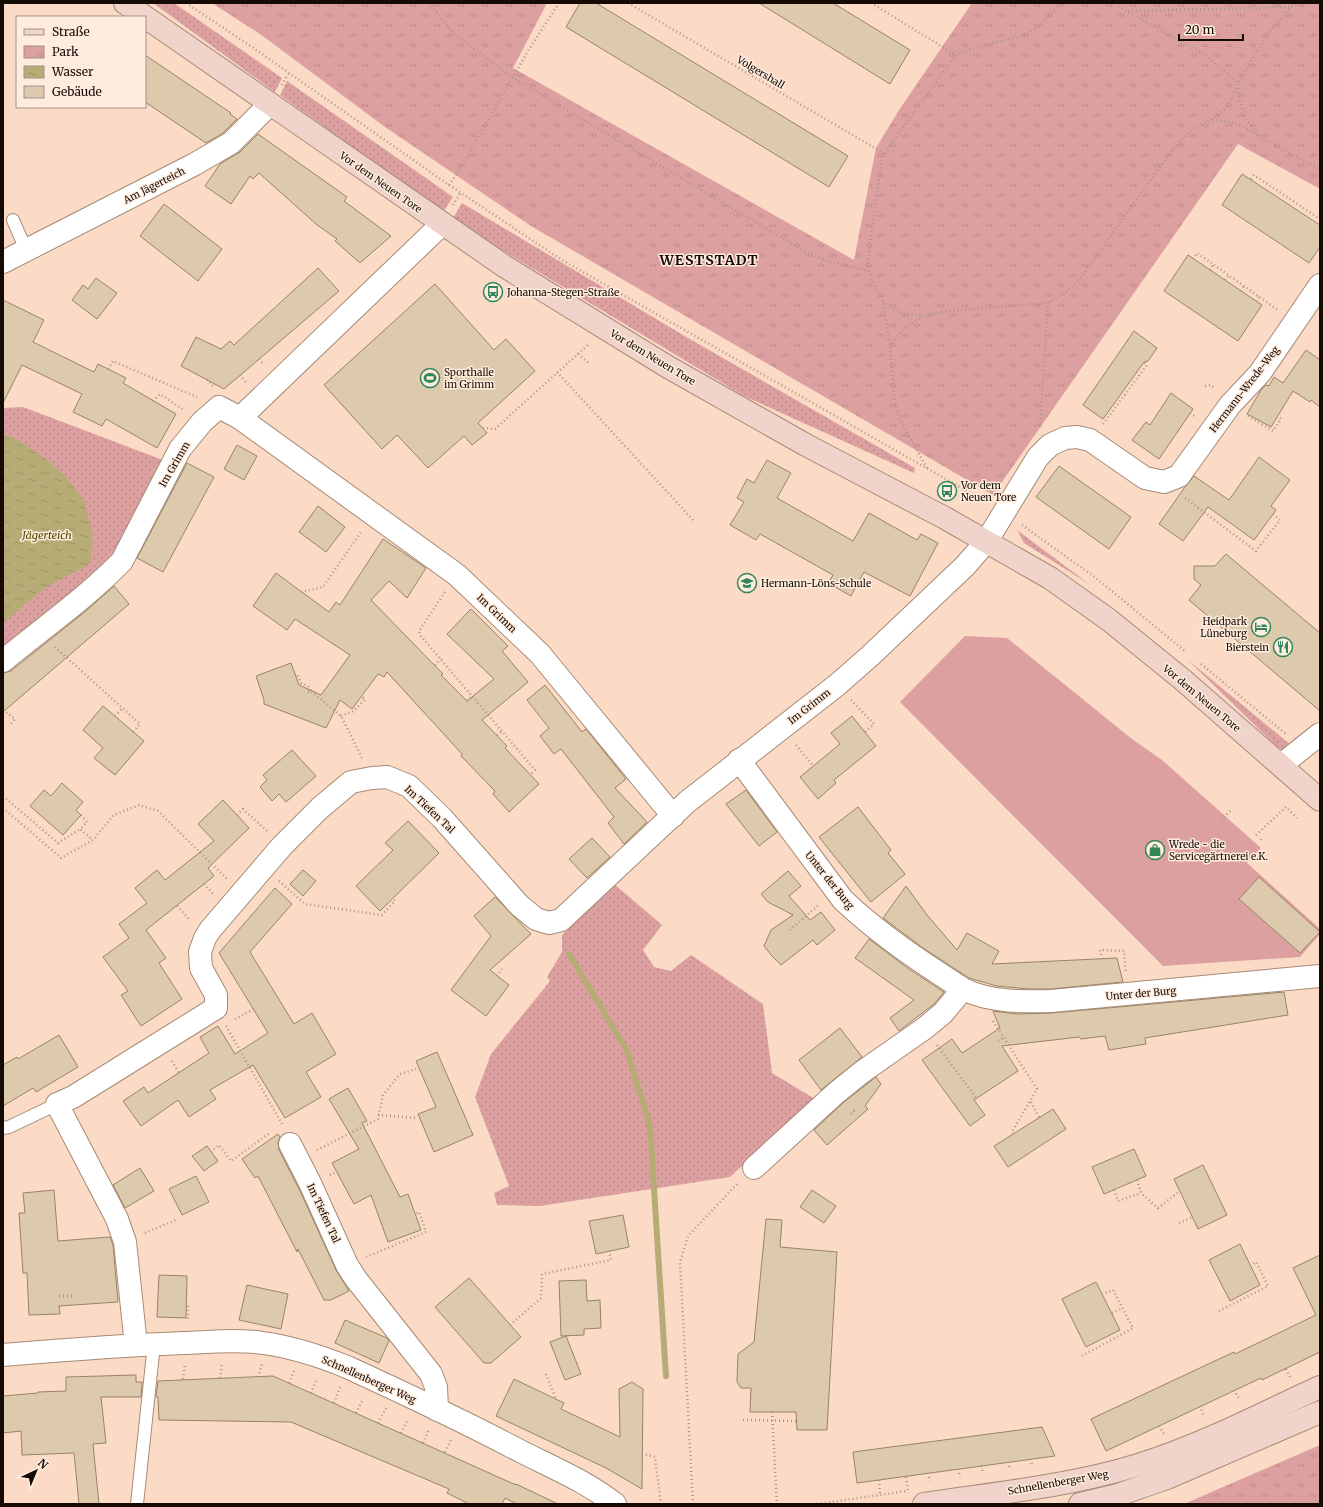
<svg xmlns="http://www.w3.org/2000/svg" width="1323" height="1507" font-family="Merriweather,serif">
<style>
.grass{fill:url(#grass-dots)}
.park{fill:url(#park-tufts)}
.garden{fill:#dda0a1}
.water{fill:url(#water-ripples)}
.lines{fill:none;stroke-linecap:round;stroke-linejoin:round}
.stream{stroke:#b8ac76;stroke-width:6}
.building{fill:#ddc9ab;stroke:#978468}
.service-casing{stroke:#a78a75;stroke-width:14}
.minor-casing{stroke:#a78a75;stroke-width:24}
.secondary-casing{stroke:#a78a75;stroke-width:24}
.path{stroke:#ad9584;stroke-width:2.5;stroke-dasharray:1 3;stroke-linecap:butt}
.service{stroke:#fff;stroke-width:12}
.minor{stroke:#fff;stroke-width:22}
.secondary{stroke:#f0d3ca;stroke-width:22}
.labels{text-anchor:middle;stroke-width:3;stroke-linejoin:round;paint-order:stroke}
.street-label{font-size:10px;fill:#150b04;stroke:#ffecde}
.poi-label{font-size:10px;fill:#150b04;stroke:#ffecde;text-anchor:start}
.water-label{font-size:11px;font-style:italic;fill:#534600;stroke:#ffecde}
.district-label{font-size:14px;font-weight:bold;letter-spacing:1px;fill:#150b04;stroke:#ffecde}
</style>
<defs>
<pattern id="grass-dots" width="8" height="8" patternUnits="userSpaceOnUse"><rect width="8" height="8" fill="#dda0a1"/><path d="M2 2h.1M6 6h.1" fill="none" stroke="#bd8889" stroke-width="1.8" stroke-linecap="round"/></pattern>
<pattern id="park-tufts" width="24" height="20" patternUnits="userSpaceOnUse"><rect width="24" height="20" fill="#dda0a1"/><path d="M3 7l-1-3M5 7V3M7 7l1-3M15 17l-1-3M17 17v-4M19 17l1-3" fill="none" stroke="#bd8889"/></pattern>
<pattern id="water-ripples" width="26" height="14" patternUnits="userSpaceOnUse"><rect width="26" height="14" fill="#b8ac76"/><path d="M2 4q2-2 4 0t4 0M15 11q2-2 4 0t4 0" fill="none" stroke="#9d9364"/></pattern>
</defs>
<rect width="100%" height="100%" fill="#fbdbc5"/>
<g class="grass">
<path d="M153 3H174L282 78 275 92Z"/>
<path d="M287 81 453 197 443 212 280 95Z"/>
<path d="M462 203 688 338 915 468 914 473 744 396 452 220Z"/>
<path d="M23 407 168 462 118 559 3 652V408Z"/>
<path d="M1017 530 1089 584 1024 543Z"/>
<path d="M1188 660 1292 746 1284 751 1276 746Z"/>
<path d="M614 884 662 925 643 950 654 967 671 971 691 955 763 1004 772 1073 815 1099 730 1177 540 1206 497 1205 494 1193 509 1186 475 1097 491 1054 550 981 547 977 562 952V935Z"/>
</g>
<g class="park">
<path d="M212 3H547L513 68 854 260 876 148 899 110 972 3H1320V189L1238 144 993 495 531 226 385 127 260 34Z"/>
<path d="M1320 1445V1504H1184Z"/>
</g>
<path class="garden" d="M965 636 1007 638 1132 739 1162 760 1261 848 1247 863 1320 929V934L1300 957 1163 966 900 702Z"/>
<path class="water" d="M3 434 16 438 42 456 63 473 84 500 93 535 90 564 45 588 3 623Z"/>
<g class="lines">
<path class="stream" d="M569 954 627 1051 650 1126 666 1376"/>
</g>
<g class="building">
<path d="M580 3H596L848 156 829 187 566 27Z"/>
<path d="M759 3H833L910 50 890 84Z"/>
<path d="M145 55 231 113 230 114 237 119 223 133 206 143 145 102Z"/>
<path d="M258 134 347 197 344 201 391 236 360 263 335 241 337 239 316 224 259 173 253 179 250 176 231 204 205 186 220 164 240 152Z"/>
<path d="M1242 174 1320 225V247L1309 263 1222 205Z"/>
<path d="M164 204 222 249 198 281 140 236Z"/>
<path d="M1188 255 1262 305 1238 341 1164 291Z"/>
<path d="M318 268 339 291 224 389 181 366 196 337 221 349 230 341 234 345Z"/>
<path d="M96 278 117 293 97 319 72 300 83 285 88 289Z"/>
<path d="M435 284 494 350 506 339 535 371 478 423 487 433 472 445 464 436 428 468 397 435 382 449 324 385Z"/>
<path d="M3 300 44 320 33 342 94 372 98 364 126 378 123 383 176 414 157 448 106 419 102 426 73 412 82 394 22 365 3 403Z"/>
<path d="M1134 331 1157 348 1148 361 1144 362 1103 419 1083 405Z"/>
<path d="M1306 350 1320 360V407L1311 400 1310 402 1293 391 1271 427 1247 414 1261 390 1266 385 1269 386 1274 377 1283 383Z"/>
<path d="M1171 393 1193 409 1159 459 1132 440 1146 422 1150 425Z"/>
<path d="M237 445 257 456 244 480 224 469Z"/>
<path d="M1259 457 1290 480 1271 506 1276 510 1254 540 1208 507 1183 541 1159 524 1185 487 1194 476 1229 500Z"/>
<path d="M767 460 791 473 777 498 853 541 869 513 917 540 921 534 938 543 910 596 864 572 851 596 828 583 833 575 760 534 756 540 730 525 744 502 737 498 747 479 754 483Z"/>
<path d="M187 463 214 477 163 572 137 558Z"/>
<path d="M1059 466 1131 517 1109 549 1036 497Z"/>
<path d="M318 506 345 527 326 552 299 532Z"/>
<path d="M383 539 426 568 407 598 389 581 371 600 443 674 441 675 467 701 494 679 447 634 471 609 508 646 502 651 528 682 482 720 507 746 505 748 539 784 509 812 493 794 495 791 461 756 462 754 387 672 384 677 378 674 352 709 340 700 326 728 264 704V700L256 676 291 663 299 685 321 695 350 655 295 619 287 630 253 606 276 573 329 612 336 602 340 605Z"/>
<path d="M1226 554 1320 633V711L1189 600 1201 585 1194 579V566H1215Z"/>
<path d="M114 586 129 604 3 712V673L11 671 87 610Z"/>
<path d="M545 685 582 732 586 729 626 779 615 788 647 822 624 844 608 823 614 817 561 749 554 754 540 736 549 728 527 700Z"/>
<path d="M103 706 144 741 115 775 94 758 103 748 83 730Z"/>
<path d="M852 716 876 746 834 780 836 783 818 799 800 777 840 744 831 733Z"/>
<path d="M292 750 316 776 286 802 279 794 272 801 260 787 267 780 263 775Z"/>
<path d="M62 783 83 802 76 810 81 815 63 835 30 806 44 790 51 796Z"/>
<path d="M746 790 777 832 759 846 726 804Z"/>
<path d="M223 800 249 828 208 868 214 876 146 930 166 958 159 963 182 999 141 1026 121 995 128 991 103 957 129 938 119 924 147 903 135 888 157 870 165 880 214 841 198 824Z"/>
<path d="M858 807 891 850 888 853 905 874 871 902 819 837Z"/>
<path d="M408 821 439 853 380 911 356 886 393 850 385 843Z"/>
<path d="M592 838 610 857 587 878 569 859Z"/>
<path d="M303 870 316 881 303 896 290 884Z"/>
<path d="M788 871 801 886 789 896 810 920 821 912 835 930 817 945 813 940 781 965 772 956 764 946 771 930 793 915 768 902 761 894Z"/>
<path d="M1259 877 1320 932 1300 953 1239 899Z"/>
<path d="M906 886 927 915 957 950 967 933 999 951 992 964 1117 958 1123 982 1050 989H1029L997 986 969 978 923 948 883 918Z"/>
<path d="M275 888 292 904 250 952 294 1024 312 1013 336 1054 306 1072 321 1097 285 1118 253 1065 210 1090 216 1099 189 1117 178 1100 141 1126 123 1101 144 1087 148 1093 209 1053 200 1037 218 1026 235 1054 268 1033 219 953Z"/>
<path d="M495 897 531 934 490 970 509 985 486 1016 451 990 491 936 474 916Z"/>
<path d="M869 939 909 969 944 992 934 1004 899 1031 890 1018 914 1000 855 958Z"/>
<path d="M1284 992 1288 1015 1145 1038 1146 1044 1109 1050 1105 1036 1081 1039 1079 1037 1002 1046 1018 1071 974 1100 985 1115 970 1126 922 1060 952 1039 962 1053 1000 1028 993 1011 1017 1014 1052 1013Z"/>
<path d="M840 1028 862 1057 821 1090 799 1060Z"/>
<path d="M59 1035 78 1067 36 1092 33 1088 3 1106V1065L17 1057 18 1059Z"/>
<path d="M437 1052 473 1135 434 1152 418 1114 436 1107 416 1061Z"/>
<path d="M876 1077 881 1084 865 1106 868 1109 827 1145 814 1130 844 1102Z"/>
<path d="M348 1088 367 1121 362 1123 400 1197 408 1194 421 1230 388 1242 371 1195 354 1204 332 1163 359 1149 329 1099Z"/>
<path d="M1053 1109 1066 1129 1008 1167 994 1146Z"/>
<path d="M278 1134 280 1137 278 1143 279 1150 301 1193 336 1270 349 1291 331 1300H324L298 1249 297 1252 258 1176 255 1178 242 1159Z"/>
<path d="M207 1146 218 1161 204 1171 192 1156Z"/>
<path d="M1134 1149 1146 1176 1104 1194 1092 1167Z"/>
<path d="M1203 1165 1227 1215 1198 1229 1174 1179Z"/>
<path d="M140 1168 154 1191 125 1208 113 1185Z"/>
<path d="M196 1176 209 1202 182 1215 169 1189Z"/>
<path d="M54 1190 58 1241 110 1237 113 1245 118 1302 59 1306 60 1314 29 1315 27 1273H23L19 1213H25L23 1193Z"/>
<path d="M812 1190 836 1206 824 1223 800 1207Z"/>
<path d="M623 1215 629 1247 596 1254 589 1221Z"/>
<path d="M766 1219 782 1220 780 1247 837 1252 827 1430H797L796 1412H750L751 1388H741L737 1382 738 1354 754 1342Z"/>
<path d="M1240 1244 1260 1285 1230 1301 1209 1260Z"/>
<path d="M1320 1255V1352L1262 1380 1261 1378 1106 1451 1091 1419 1234 1352 1235 1354 1316 1315 1293 1268Z"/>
<path d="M159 1275 187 1276 186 1318 157 1317Z"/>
<path d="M469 1278 521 1337 491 1363H484L435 1307Z"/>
<path d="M586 1280 587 1301 600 1300 601 1328 584 1329V1335L561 1336 559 1281Z"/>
<path d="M1096 1282 1120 1330 1086 1347 1062 1299Z"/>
<path d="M247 1285 288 1294 281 1329 239 1320Z"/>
<path d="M345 1320 387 1338 389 1341 379 1363 335 1343Z"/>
<path d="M566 1336 581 1374 565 1380 550 1342Z"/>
<path d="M136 1375V1382H142L141 1397H101L106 1443 93 1444 99 1504H79L74 1453 22 1455 21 1431 3 1433V1396L38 1393V1392L66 1391V1377Z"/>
<path d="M273 1376 516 1485V1484L558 1504H517L505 1498 502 1504H469L447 1493 449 1489 291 1422 159 1420 158 1397H156L158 1381Z"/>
<path d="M514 1379 564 1403 561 1409 620 1437 619 1389 632 1382 643 1389 642 1489 606 1468 496 1416Z"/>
<path d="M1042 1427 1055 1456 857 1483 853 1452Z"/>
</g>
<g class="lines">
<g class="service-casing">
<g id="service">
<path d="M13 220 26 250"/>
<path d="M3 1128 9 1127 57 1104"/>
<path d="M137 1504 154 1344"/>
</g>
</g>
<g class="minor-casing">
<g id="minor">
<path d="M3 262 195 164 231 143 270 104"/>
<path d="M240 418 442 224"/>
<path d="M3 661C43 628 86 598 122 561L180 449 202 422 219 407 240 418 457 575 540 654 673 816"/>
<path d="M739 760 843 900C880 935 921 962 963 989 989 1002 1023 1002 1051 1001L1320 976"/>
<path d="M1281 765 1320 734"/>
<path d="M290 1144 310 1183 347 1265 356 1279 431 1374 436 1387 437 1410"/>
<path d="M754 1168 836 1093 862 1072 925 1028 943 1013 963 989"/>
<path d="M136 1345 125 1242 117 1219 57 1104 73 1097 216 1008V995L201 968 200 952 205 938 210 930 282 846 320 808 351 782 372 778 387 777 409 786 442 818 519 905 536 919 549 923 561 920 687 802 837 685 870 656 965 566 986 542 1038 457 1050 445 1065 438 1077 437 1090 440 1145 478 1164 482 1179 476 1230 405 1260 373 1320 285"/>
<path d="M3 1355C63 1350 124 1345 184 1343 210 1342 237 1339 263 1343 292 1347 320 1356 347 1367 406 1394 465 1422 522 1452 554 1468 587 1482 615 1504"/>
</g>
</g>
<g class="secondary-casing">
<g id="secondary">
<path d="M125 3 504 266 668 367 806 445 945 518 1050 578 1109 620 1183 680 1320 800"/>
<path d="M924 1504C1003 1492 1084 1485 1159 1458 1214 1439 1267 1411 1320 1387"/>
<path d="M1080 1504 1118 1495 1167 1478 1320 1412"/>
</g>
</g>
<g class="path">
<path d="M186 3 252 47 449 185 562 260 986 502"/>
<path d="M429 3 453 33 513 78 799 248 827 261 869 271"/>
<path d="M628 3 885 154"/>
<path d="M871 3 956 55"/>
<path d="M1116 3 1126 11 1204 54 1238 83 1239 99 1245 118 1261 138 1320 169"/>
<path d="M1128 11 1291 7"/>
<path d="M282 85 288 74"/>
<path d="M1212 120C1233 121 1242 125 1259 137"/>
<path d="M1251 179 1254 175 1320 219"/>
<path d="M449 185 458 172 528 51 559 3"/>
<path d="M453 205 461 192"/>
<path d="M1193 259 1197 253 1278 310"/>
<path d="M1210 270 1213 265"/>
<path d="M1225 280 1229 276"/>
<path d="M1241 291 1244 286"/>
<path d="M1256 301 1259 297"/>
<path d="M883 302 903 314 923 316"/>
<path d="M890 346 904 328 924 316 948 311 1048 303 1066 292 1081 277 1176 145 1198 125 1211 120 1227 107 1238 83 1270 31 1291 7 1298 3"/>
<path d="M578 354 590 364"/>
<path d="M259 359 264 365"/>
<path d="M108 369 113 361 197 397"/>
<path d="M557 372 693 520"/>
<path d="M240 375 246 382"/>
<path d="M207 379 213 386"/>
<path d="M1205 386 1211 385 1215 389"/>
<path d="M153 401 160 394 184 410"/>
<path d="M1190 413 1196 417"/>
<path d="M1248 416 1273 431 1281 419 1278 417"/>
<path d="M1103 424 1147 365 1144 362"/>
<path d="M1040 427 1048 303"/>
<path d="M483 428 495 429 590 343"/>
<path d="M927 468 899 418 894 395 890 346 883 302 872 281 869 271 868 260 881 162 885 154 893 141 956 55 973 48 1027 34 1039 26 1061 3"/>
<path d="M1185 498 1256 551 1280 520 1273 514"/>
<path d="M1022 525 1096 578 1186 652"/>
<path d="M301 592 323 587 361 532"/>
<path d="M445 592 419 631 420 635 535 770 530 775"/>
<path d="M55 647 140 724 133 732"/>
<path d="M1201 664 1286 734"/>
<path d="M435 665 441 659"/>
<path d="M295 675 297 674 301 683 308 686 311 691"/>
<path d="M308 692 311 691 341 716 362 758"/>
<path d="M851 700 874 724 865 732"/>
<path d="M467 701 473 696"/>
<path d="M3 710 15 719 9 726"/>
<path d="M115 716 123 708"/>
<path d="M341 716 354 711 365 699 361 696"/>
<path d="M497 735 502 731"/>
<path d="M796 745 813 766"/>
<path d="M3 796 58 843 80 829"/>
<path d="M3 808 61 858 93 840 114 815 139 805 158 811 227 879"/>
<path d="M81 815 87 822 80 829 93 840"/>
<path d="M237 815 243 809 267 831"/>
<path d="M1221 820 1231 810"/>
<path d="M1256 835 1286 807 1297 818"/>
<path d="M1261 840 1262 838"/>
<path d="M279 881 305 904 382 915 395 901 392 898"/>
<path d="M204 884 213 894"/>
<path d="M177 906 190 920"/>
<path d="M790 930 820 904"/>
<path d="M1102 959 1100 950 1124 951 1126 973"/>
<path d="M497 976 502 969"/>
<path d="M235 1019 254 1009"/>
<path d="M993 1021 1037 1089 1012 1132 1013 1134"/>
<path d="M226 1026 282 1124"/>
<path d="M998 1041 1003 1038"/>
<path d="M937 1045 976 1098 974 1100"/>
<path d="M172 1061 179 1073"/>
<path d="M1031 1102 1039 1117"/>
<path d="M851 1114 854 1111 852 1109"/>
<path d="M378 1115 417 1118"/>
<path d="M317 1150 378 1119 383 1095 400 1074 416 1069"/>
<path d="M211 1152 219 1145 231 1161 271 1132"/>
<path d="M330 1175 337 1172"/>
<path d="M1137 1180 1141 1193 1158 1208 1180 1191"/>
<path d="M1114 1190 1118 1201 1141 1193"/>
<path d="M1179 1223 1193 1217"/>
<path d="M145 1233 176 1220"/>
<path d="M366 1257 426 1232 419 1212 415 1214"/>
<path d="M59 1296H74"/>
<path d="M186 1303 188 1304V1321"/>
<path d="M1219 1311 1268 1286 1256 1262 1251 1265"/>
<path d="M1112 1313 1123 1308"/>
<path d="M510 1325 541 1298 542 1274 611 1260 609 1251"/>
<path d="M1082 1356 1133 1328 1113 1290 1102 1294"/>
<path d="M1286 1369 1290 1377"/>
<path d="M546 1374 556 1399"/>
<path d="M258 1377 262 1364"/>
<path d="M220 1378 222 1363"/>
<path d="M183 1379 185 1364"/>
<path d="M289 1383 294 1371"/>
<path d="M1234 1390 1240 1400"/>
<path d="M311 1393 317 1378"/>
<path d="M334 1403 340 1387"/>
<path d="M1200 1406 1204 1417"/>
<path d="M772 1412 777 1504"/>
<path d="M356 1413 363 1399"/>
<path d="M743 1420 797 1421"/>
<path d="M378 1423 386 1408"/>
<path d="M1159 1426 1164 1434"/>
<path d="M401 1433 408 1419"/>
<path d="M423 1443 429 1429"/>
<path d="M445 1452 451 1440"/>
<path d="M642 1454 655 1457 661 1504"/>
<path d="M1031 1459 1032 1466"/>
<path d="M1008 1462 1010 1469"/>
<path d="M981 1466 983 1473"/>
<path d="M958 1469 960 1477"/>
<path d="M928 1473 930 1481"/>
<path d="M906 1477 908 1490"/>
<path d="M879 1480 880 1495"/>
<path d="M693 1504 680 1262 688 1236 739 1182"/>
<path d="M817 1504 907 1491"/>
<path d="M1314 1504 1320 1498"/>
</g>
<use href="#service" class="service"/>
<use href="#minor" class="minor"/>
<use href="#secondary" class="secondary"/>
</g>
<defs>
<g id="bus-ring" transform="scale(1)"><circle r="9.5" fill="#ffecde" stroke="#328659" stroke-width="1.5"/><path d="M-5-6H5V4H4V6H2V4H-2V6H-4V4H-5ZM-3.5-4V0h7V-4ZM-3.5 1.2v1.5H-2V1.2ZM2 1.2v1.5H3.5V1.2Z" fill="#328659"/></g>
<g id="stadium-ring" transform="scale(1)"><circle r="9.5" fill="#ffecde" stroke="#328659" stroke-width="1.5"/><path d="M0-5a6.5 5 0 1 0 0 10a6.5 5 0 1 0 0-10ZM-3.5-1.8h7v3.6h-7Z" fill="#328659"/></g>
<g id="school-ring" transform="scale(1)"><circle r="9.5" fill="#ffecde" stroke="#328659" stroke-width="1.5"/><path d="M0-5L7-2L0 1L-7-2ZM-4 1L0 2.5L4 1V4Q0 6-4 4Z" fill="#328659"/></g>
<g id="hotel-ring" transform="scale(1)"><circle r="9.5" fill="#ffecde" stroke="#328659" stroke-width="1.5"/><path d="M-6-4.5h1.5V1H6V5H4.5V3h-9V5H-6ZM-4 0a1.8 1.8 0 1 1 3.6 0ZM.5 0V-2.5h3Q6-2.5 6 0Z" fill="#328659"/></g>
<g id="restaurant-ring" transform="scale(1)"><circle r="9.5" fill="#ffecde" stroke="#328659" stroke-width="1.5"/><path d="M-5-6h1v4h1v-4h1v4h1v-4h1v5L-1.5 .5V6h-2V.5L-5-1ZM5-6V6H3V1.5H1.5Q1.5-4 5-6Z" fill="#328659"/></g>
<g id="shop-ring" transform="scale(1)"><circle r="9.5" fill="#ffecde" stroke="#328659" stroke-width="1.5"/><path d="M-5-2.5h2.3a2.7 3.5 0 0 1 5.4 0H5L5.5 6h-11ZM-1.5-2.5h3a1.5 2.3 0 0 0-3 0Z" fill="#328659"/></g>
</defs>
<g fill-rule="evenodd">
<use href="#bus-ring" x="493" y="292"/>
<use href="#stadium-ring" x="430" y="378"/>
<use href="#bus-ring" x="947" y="491"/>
<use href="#school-ring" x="747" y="583"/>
<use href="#hotel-ring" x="1261" y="627"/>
<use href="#restaurant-ring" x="1283" y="647"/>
<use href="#shop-ring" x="1155" y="850"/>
</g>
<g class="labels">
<g class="street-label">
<text transform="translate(761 72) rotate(31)" y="4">Volgershall</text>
<text transform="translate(381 182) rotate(35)" y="4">Vor dem Neuen Tore</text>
<text transform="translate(154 185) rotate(-27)" y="4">Am Jägerteich</text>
<text transform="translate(653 357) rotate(31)" y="4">Vor dem Neuen Tore</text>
<text transform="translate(1244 389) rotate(-52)" y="4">Hermann-Wrede-Weg</text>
<text transform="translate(174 464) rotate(-60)" y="4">Im Grimm</text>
<text transform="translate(497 613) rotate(44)" y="4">Im Grimm</text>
<text transform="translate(1202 698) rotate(40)" y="4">Vor dem Neuen Tore</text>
<text transform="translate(809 706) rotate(-38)" y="4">Im Grimm</text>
<text transform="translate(430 809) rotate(43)" y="4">Im Tiefen Tal</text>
<text transform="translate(830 880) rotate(51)" y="4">Unter der Burg</text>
<text transform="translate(1141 993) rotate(-5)" y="4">Unter der Burg</text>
<text transform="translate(324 1213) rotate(65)" y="4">Im Tiefen Tal</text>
<text transform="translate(369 1379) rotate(24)" y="4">Schnellenberger Weg</text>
<text transform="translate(1058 1482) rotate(-10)" y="4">Schnellenberger Weg</text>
</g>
<g class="poi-label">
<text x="507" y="296">Johanna-Stegen-Straße</text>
<text x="444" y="376">Sporthalle<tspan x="444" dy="12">im Grimm</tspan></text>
<text x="961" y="489">Vor dem<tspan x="961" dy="12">Neuen Tore</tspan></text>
<text x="761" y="587">Hermann-Löns-Schule</text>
<text x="1247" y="625" text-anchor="end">Heidpark<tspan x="1247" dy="12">Lüneburg</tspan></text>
<text x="1269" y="651" text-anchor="end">Bierstein</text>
<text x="1169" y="848">Wrede - die<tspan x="1169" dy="12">Servicegärtnerei e.K.</tspan></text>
</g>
<g class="water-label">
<text x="47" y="539">Jägerteich</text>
</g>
<g class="district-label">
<text x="709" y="265">WESTSTADT</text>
</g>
</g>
<rect width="1323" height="1507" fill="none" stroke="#150b04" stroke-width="8"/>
<rect x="16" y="16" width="130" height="92" fill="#ffecde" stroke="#a19287"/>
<rect x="24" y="29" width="20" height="6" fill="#f0d3ca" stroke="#a19287"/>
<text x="52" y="36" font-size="12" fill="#150b04">Straße</text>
<rect x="24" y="46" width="20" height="12" fill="url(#park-tufts)" stroke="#a19287"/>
<text x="52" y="56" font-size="12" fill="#150b04">Park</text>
<rect x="24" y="66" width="20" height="12" fill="url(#water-ripples)" stroke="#a19287"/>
<text x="52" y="76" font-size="12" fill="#150b04">Wasser</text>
<rect x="24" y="86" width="20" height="12" fill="#ddc9ab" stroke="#a19287"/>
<text x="52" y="96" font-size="12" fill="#150b04">Gebäude</text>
<g transform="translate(36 1471) rotate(44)" stroke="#ffecde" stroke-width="3" paint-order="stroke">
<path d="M0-3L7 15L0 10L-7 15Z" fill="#150b04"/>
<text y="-6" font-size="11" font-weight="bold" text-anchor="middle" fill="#150b04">N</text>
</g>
<path d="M1179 34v6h64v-6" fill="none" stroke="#150b04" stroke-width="2"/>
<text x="1185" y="34" font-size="12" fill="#150b04" stroke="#ffecde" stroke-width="3" paint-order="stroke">20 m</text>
</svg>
